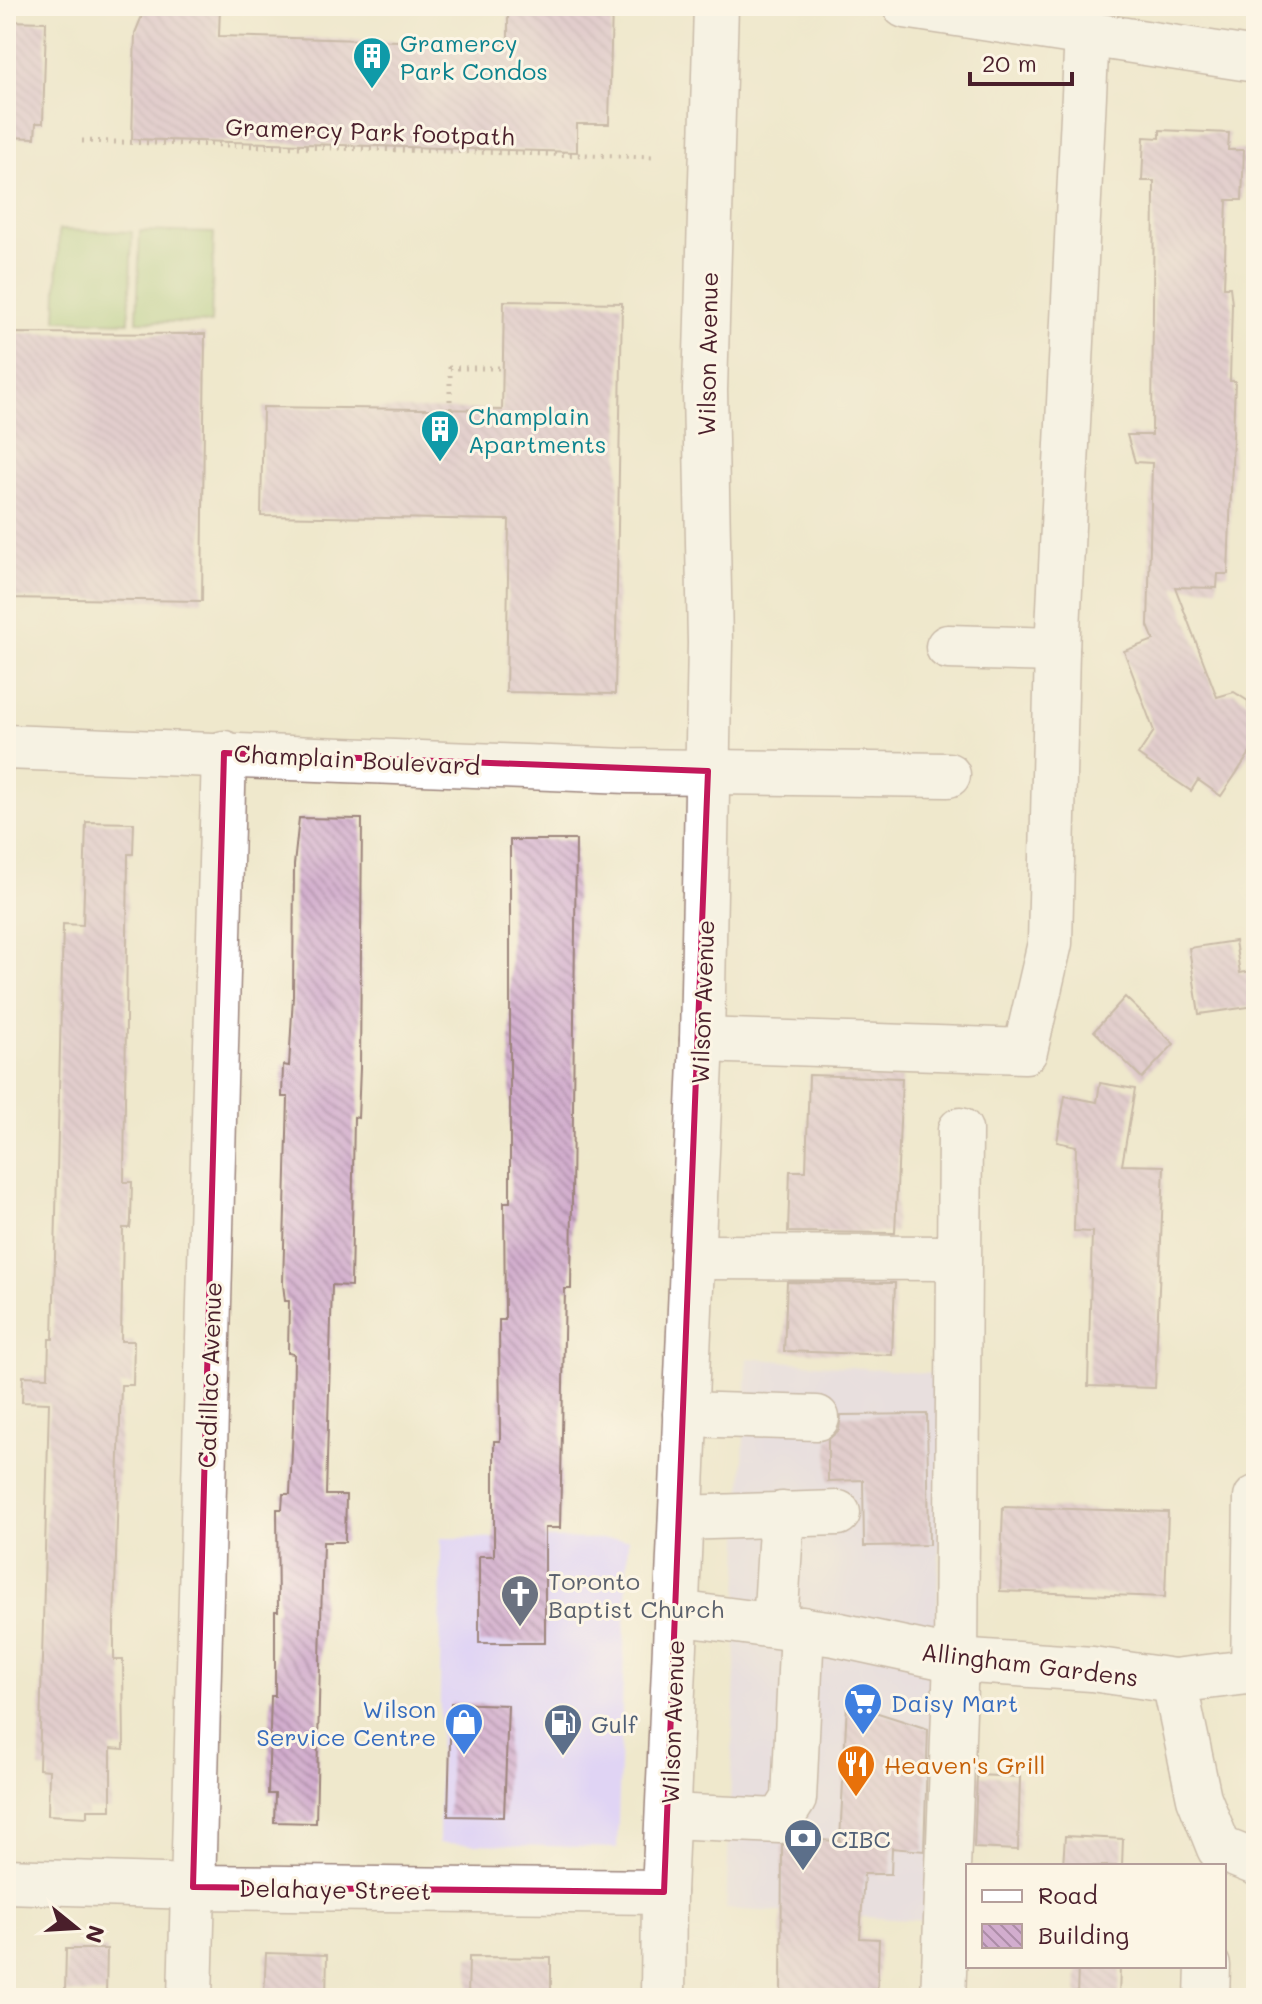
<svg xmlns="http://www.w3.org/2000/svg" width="1262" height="2004" viewBox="0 0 1262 2004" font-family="Mali,sans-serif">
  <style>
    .built { fill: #e0d4f4 }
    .pitch { fill: #a1c772; stroke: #76734e; stroke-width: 2 }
    .building { fill: url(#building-back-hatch) }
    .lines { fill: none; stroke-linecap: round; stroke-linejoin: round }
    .minor-casing { stroke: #9c847c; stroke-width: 47 }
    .major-casing { stroke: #9c847c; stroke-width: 47 }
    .path { stroke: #9c847c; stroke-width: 5; stroke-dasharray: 2 6; stroke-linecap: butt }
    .minor { stroke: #fff; stroke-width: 44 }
    .major { stroke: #fff; stroke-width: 44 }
    .marked { fill: none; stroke: #c2185b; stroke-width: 6; stroke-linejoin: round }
    .labels { text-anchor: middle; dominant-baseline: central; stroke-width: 6; stroke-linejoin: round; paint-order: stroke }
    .culture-label { font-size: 24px; fill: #0d838f; stroke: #fcf5e5; text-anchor: start }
    .street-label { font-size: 24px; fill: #4a1f2b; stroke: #fcf5e5 }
    .worship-label { font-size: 24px; fill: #5b616d; stroke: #fcf5e5; text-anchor: start }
    .shop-label { font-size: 24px; fill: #366cbe; stroke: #fcf5e5; text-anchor: start }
    .service-label { font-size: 24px; fill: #4e5e75; stroke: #fcf5e5; text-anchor: start }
    .food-label { font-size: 24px; fill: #c56008; stroke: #fcf5e5; text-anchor: start }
  </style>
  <defs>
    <pattern id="building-back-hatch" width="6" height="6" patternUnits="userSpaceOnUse" patternTransform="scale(2)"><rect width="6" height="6" fill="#d2adce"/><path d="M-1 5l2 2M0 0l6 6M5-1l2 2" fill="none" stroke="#ac8ca7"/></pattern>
  </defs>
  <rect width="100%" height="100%" fill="#fcf5e5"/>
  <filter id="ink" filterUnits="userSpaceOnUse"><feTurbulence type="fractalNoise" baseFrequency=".0125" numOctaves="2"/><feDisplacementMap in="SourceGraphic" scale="16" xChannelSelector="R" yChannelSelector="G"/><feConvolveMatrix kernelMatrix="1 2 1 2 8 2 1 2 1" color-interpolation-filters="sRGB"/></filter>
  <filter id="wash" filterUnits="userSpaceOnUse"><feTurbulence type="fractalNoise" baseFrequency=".006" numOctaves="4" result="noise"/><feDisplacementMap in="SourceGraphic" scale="32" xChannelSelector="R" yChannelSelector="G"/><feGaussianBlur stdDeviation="1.8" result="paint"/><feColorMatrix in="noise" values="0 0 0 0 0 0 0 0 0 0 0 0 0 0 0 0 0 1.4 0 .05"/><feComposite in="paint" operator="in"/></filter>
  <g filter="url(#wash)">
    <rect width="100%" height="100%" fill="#efe8cc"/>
    <!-- built -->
    <g class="built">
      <polygon points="747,1358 945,1375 927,1921 726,1909"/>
      <polygon points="441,1538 628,1539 617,1848 439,1843"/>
    </g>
    <!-- pitch -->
    <g class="pitch">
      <polygon points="59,230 132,232 129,322 56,320"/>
      <polygon points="140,231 214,233 211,323 137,321"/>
    </g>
    <g id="blocks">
      <!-- building -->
      <g class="building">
        <polygon points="146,6 220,6 219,36 508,44 508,6 612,6 609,124 577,124 577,152 132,139 135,33"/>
        <polygon points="6,21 46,22 43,123 36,123 35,138 6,137"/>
        <polygon points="1160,130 1229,133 1228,150 1244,150 1242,200 1227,200 1224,287 1230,287 1232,304 1230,381 1235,381 1228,574 1218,574 1217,588 1175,587 1217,697 1234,692 1248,701 1248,708 1256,714 1256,744 1221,796 1198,780 1191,791 1138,755 1154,731 1124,651 1154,640 1148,626 1152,463 1135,462 1127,435 1152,435 1154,181 1142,181 1144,137 1160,138"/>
        <polygon points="504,301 622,303 615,694 506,692 509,520 261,516 263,407 502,410"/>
        <polygon points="6,333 205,334 202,601 6,598"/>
        <polygon points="299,818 362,819 360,1068 358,1118 354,1117 351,1286 332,1285 326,1495 346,1495 345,1542 323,1542 316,1823 274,1822 275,1794 268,1794 271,1696 275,1696 275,1611 278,1611 277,1509 282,1509 283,1494 290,1494 293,1427 294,1354 288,1353 289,1301 285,1301 283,1284 288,1097 282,1097 283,1065 289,1066 293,996 294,865"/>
        <polygon points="86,822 134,823 133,854 128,854 124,1182 132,1182 131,1221 130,1228 123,1228 121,1341 134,1341 133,1385 121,1385 114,1625 114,1660 123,1660 124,1749 111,1748 111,1810 87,1810 87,1817 48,1815 49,1770 39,1769 49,1403 22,1402 23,1376 48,1377 49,1339 53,1339 63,924 83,925"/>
        <polygon points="510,840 576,840 571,1289 565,1289 560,1528 545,1528 545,1643 479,1643 479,1556 494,1556 494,1441 500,1441 499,1320 505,1320 504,1202 510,1202"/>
        <polygon points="1235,941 1240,973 1256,970 1256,1006 1199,1014 1189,948"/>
        <polygon points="1125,997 1174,1044 1142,1078 1094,1031"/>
        <polygon points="809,1075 902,1078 895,1233 788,1232 790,1171 806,1171"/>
        <polygon points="1100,1083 1135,1089 1122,1165 1164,1166 1155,1388 1088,1386 1092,1232 1074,1231 1076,1146 1057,1142 1065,1096 1097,1102"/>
        <polygon points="787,1282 895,1283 892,1355 784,1351"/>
        <polygon points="927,1414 929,1545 864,1546 863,1480 828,1481 828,1440 839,1430 841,1415"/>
        <polygon points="1003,1507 1168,1512 1165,1597 1000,1591"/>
        <polygon points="451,1703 508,1705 504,1817 448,1816"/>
        <polygon points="847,1703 928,1729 924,1851 892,1848 891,1874 864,1874 860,1938 879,1939 877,1998 781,1996 782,1845 796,1839 840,1841"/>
        <polygon points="977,1775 1020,1777 1018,1850 974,1848"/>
        <polygon points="1065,1836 1123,1839 1122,1866 1063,1866"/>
        <polygon points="66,1949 107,1949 106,1994 65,1993"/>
        <polygon points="266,1953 327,1955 326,1998 264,1996"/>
        <polygon points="469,1957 551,1958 551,1998 468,1998"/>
        <polygon points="1078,1966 1120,1966 1119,1998 1077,1998"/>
      </g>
    </g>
  </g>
  <g filter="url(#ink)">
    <use href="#blocks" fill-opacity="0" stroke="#9c847c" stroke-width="2"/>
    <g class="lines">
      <!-- minor casing -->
      <g class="minor-casing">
        <g id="minor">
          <polyline points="905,6 1256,60"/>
          <polyline points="948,647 1057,650"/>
          <polyline points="6,747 628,771 948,775"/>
          <polyline points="702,1040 1025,1051 1050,943 1057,650 1087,33"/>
          <polyline points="692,1257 957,1258"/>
          <polyline points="685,1414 817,1418"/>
          <polyline points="681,1518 838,1513"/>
          <polyline points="676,1613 835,1634 956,1660 1092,1669 1174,1681 1256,1671"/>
          <polyline points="775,1625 782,1514"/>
          <polyline points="1253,1671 1256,1498"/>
          <polyline points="1174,1681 1199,1798 1219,1848 1256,1863"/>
          <polyline points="668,1816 780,1821 794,1799 802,1629"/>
          <polyline points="6,1881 193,1887 664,1892"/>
          <polyline points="190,1998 224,753"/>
          <polyline points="943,1998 956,1660 960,1130"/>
          <polyline points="1207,1998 1208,1966"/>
        </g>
      </g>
      <!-- major casing -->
      <g class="major-casing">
        <polyline id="major" points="663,1998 664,1892 702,1040 710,643 705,390 716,6"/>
      </g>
      <!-- path -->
      <g class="path">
        <polyline points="82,141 656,157"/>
        <polyline points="450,409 450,368 503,368"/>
      </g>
      <!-- minor -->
      <use href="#minor" class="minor"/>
      <!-- major -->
      <use href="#major" class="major"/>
    </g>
  </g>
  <!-- marked area -->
  <path d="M0 0H1262V2004H0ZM224,753L708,771L664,1892L193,1887Z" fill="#efe8cc" fill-opacity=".55" fill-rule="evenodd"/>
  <path class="marked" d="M224,753L708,771L664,1892L193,1887Z"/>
  <!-- icons -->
  <defs>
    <g id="building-pin" transform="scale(2)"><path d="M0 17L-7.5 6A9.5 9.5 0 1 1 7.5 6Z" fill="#0f9aa8" stroke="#fcf5e5"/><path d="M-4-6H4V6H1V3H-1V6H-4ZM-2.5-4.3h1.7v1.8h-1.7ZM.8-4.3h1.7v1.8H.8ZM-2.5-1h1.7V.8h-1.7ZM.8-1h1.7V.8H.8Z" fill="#fff"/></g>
    <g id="church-pin" transform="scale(2)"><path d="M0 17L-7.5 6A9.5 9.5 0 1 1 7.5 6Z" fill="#6b7280" stroke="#fcf5e5"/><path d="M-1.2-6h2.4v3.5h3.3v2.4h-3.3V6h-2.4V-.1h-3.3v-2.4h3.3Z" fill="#fff"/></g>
    <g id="supermarket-pin" transform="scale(2)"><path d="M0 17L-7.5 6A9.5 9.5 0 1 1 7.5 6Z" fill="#3f7fe0" stroke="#fcf5e5"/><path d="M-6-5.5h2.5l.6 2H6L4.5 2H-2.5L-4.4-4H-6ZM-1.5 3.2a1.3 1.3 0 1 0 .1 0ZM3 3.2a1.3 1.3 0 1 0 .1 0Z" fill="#fff"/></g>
    <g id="shop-pin" transform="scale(2)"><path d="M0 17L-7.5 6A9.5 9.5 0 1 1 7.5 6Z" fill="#3f7fe0" stroke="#fcf5e5"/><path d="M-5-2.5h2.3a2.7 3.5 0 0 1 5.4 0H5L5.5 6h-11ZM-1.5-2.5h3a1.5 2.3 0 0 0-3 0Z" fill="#fff"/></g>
    <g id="fuel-pin" transform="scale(2)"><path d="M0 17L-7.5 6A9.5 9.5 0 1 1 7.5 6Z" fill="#5c6f8a" stroke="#fcf5e5"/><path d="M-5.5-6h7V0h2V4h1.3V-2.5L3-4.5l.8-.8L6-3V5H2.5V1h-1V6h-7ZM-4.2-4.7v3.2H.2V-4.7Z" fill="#fff"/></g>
    <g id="restaurant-pin" transform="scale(2)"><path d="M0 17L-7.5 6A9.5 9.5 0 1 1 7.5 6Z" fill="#e8710a" stroke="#fcf5e5"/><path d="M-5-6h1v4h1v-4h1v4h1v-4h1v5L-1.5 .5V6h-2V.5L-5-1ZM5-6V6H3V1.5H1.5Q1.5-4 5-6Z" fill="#fff"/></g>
    <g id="bank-pin" transform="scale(2)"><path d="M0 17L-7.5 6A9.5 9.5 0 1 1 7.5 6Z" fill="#5c6f8a" stroke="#fcf5e5"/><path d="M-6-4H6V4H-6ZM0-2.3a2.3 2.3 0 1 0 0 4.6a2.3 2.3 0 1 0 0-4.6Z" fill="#fff"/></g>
  </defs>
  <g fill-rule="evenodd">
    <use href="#building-pin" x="372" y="56"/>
    <use href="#building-pin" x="440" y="429"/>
    <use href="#church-pin" x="520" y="1594"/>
    <use href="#supermarket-pin" x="863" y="1702"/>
    <use href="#shop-pin" x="464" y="1722"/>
    <use href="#fuel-pin" x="563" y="1723"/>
    <use href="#restaurant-pin" x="856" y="1764"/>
    <use href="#bank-pin" x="803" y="1838"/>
  </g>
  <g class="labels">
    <!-- culture labels -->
    <g class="culture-label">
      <text x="400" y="42">Gramercy<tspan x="400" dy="28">Park Condos</tspan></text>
      <text x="468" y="415">Champlain<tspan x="468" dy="28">Apartments</tspan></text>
    </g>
    <!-- street labels -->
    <g class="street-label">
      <text transform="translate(370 131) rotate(2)">Gramercy Park footpath</text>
      <text transform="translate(707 354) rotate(-89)">Wilson Avenue</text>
      <text transform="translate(357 759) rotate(3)">Champlain Boulevard</text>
      <text transform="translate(702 1002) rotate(-88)">Wilson Avenue</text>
      <text transform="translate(209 1375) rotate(-88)">Cadillac Avenue</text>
      <text transform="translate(1030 1664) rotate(7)">Allingham Gardens</text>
      <text transform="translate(672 1722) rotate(-88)">Wilson Avenue</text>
      <text transform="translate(335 1889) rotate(1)">Delahaye Street</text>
    </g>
    <!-- worship labels -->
    <g class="worship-label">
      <text x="548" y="1580">Toronto<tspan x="548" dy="28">Baptist Church</tspan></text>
    </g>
    <!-- shop labels -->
    <g class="shop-label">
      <text x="891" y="1702">Daisy Mart</text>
      <text x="436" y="1708" text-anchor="end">Wilson<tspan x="436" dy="28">Service Centre</tspan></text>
    </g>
    <!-- service labels -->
    <g class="service-label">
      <text x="591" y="1723">Gulf</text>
      <text x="831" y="1838">CIBC</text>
    </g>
    <!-- food labels -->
    <g class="food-label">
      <text x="884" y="1764">Heaven's Grill</text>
    </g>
  </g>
  <!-- margin -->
  <rect width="1262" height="2004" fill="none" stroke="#fcf5e5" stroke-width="32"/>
  <!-- legend -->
  <rect x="966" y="1864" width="260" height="104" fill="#fcf5e5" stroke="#b59f9b" stroke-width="2"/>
  <rect x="982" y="1890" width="40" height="12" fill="#ffffff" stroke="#b59f9b" stroke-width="2"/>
  <text x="1038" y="1904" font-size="24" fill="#4a1f2b">Road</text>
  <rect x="982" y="1924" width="40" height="24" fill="url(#building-back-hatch)" stroke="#b59f9b" stroke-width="2"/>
  <text x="1038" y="1944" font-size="24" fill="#4a1f2b">Building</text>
  <!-- north arrow -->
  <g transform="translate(76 1928) rotate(108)" stroke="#fcf5e5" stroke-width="6" paint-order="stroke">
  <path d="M0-6L14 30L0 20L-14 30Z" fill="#4a1f2b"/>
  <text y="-12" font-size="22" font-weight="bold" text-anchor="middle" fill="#4a1f2b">N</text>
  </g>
  <!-- scale -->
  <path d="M970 72v12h102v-12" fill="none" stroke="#4a1f2b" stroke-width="4"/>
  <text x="982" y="72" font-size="24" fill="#4a1f2b" stroke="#fcf5e5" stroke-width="6" paint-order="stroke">20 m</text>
</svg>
